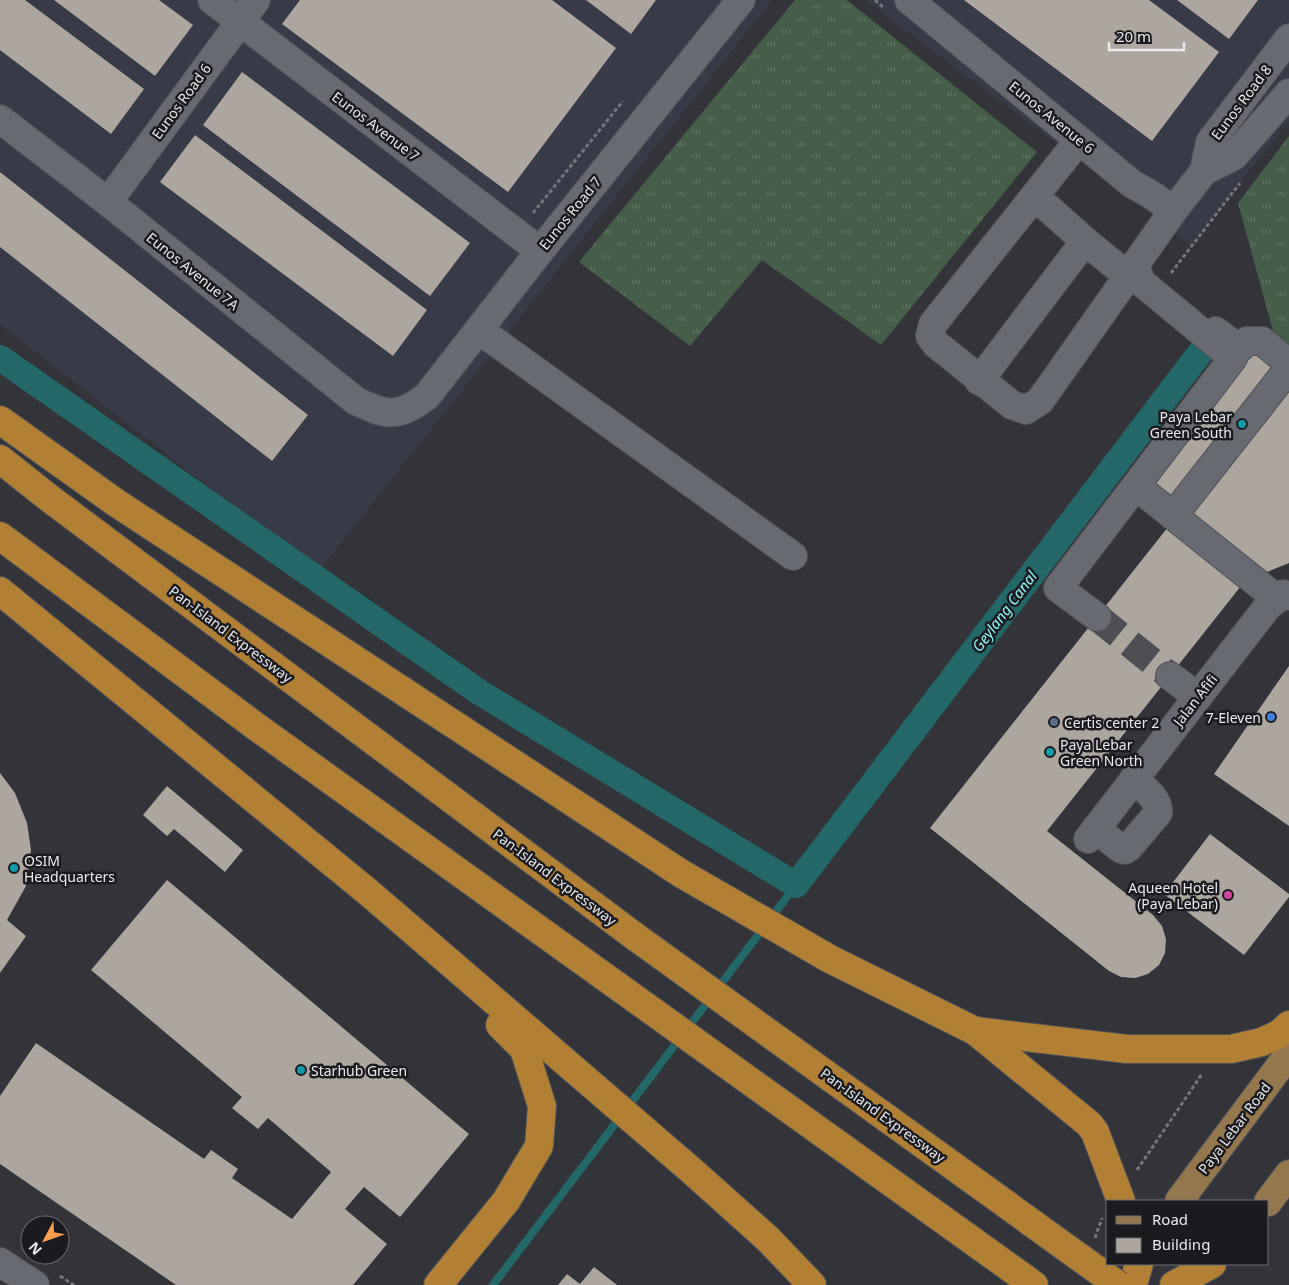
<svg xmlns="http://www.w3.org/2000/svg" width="1289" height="1285" viewBox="0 0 1289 1285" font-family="'Noto Sans',sans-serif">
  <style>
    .built { fill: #373b47 }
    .grass { fill: url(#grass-tufts) }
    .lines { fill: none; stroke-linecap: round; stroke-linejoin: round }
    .stream { stroke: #236768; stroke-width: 8 }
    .canal { stroke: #236768; stroke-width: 26 }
    .building { fill: #aca69f }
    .minor-tunnel { stroke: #4d4f55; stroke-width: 28; stroke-dasharray: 28 14; stroke-linecap: butt }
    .minor-casing { stroke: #505157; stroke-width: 30 }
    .major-casing { stroke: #505157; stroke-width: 30 }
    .highway-casing { stroke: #505157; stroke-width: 30 }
    .path { stroke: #74767b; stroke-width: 3; stroke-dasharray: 4 2.5; stroke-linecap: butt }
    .minor { stroke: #686a72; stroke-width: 28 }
    .major { stroke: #94774d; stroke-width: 28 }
    .highway { stroke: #b28034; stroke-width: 28 }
    .highway-bridge-casing { stroke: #505157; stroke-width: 30; stroke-linecap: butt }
    .highway-bridge { stroke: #b28034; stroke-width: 28 }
    .culture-dot { fill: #0f9aa8; stroke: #1b1b1f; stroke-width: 2 }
    .shop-dot { fill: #3f7fe0; stroke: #1b1b1f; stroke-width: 2 }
    .service-dot { fill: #5c6f8a; stroke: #1b1b1f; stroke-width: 2 }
    .hotel-dot { fill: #d1479c; stroke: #1b1b1f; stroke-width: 2 }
    .labels { text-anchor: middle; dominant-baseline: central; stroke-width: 5; stroke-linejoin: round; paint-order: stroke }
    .street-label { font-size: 14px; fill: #e8eaee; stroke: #1b1b1f }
    .poi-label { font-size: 14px; fill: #e8eaee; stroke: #1b1b1f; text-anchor: start }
    .water-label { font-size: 15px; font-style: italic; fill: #8cf4f4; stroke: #1b1b1f }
  </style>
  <defs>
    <pattern id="grass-tufts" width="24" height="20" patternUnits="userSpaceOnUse" patternTransform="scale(1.25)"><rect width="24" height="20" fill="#445e49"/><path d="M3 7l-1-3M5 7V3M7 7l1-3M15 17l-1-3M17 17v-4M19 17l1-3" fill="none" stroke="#5f7564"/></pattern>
  </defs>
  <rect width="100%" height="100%" fill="#32343a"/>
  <!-- built -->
  <g class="built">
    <polygon points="0,0 772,0 318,572 0,324"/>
    <polygon points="865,0 1289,0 1289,121 1191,245"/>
  </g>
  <!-- grass -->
  <g class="grass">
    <polygon points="795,0 847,0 1037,152 881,345 762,260 690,346 579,262"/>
    <polygon points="1289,136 1289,345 1273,331 1238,203"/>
  </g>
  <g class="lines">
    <!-- stream -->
    <polyline class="stream" points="493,1285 796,885"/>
    <!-- canal -->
    <polyline class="canal" points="0,358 479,692 796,885 1212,337"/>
  </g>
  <!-- building -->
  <g class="building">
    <polygon points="0,0 25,0 144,89 111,134 0,50"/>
    <polygon points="54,0 159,0 193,25 155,76"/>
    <polygon points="300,0 552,0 616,48 508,192 282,24"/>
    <polygon points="586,0 656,0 631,34"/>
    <polygon points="964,0 1149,0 1219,52 1152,141"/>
    <polygon points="1177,0 1258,0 1229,39"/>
    <polygon points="242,72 470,243 430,296 203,125"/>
    <polygon points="195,135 427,310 393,356 160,182"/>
    <polygon points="0,172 308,415 272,461 0,247"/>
    <polygon points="1262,341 1289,363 1289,563 1255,577 1144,485"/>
    <polygon points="1168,527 1241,586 1047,831 1153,915 1162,926 1166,939 1165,953 1159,965 1148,974 1135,978 1121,977 1109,971 930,828"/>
    <polygon points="1289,666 1289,826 1214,774"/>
    <polygon points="0,773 15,793 27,823 31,850 26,886 7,920 26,936 0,973"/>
    <polygon points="167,786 243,850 225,872 174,829 167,836 143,815"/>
    <polygon points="1210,834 1289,894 1289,897 1244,955 1164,894"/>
    <polygon points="167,880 469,1134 400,1217 364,1187 345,1209 387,1244 353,1285 176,1285 0,1164 0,1096 36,1043 204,1159 211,1150 238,1169 232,1178 292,1219 331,1172 268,1118 258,1129 232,1108 242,1097 91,970"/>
    <polygon points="594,1267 617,1285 558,1285 567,1274 580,1284"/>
  </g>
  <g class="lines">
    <!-- minor-tunnel -->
    <polyline class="minor-tunnel" points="1097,617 1170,676"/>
    <!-- minor casing -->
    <g class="minor-casing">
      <g id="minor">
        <polyline points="212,0 540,251"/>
        <polyline points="909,0 1131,183 1155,197 1173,211"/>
        <path d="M0,119L108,202L356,401C387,416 399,418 427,396L540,251L741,0"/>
        <polyline points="1204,171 1234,156 1289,93"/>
        <polyline points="1033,199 1048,208 1085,241 1128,276 1040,401 1026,410 1012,405 936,344 930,336 933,324 1079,140"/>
        <polyline points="108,202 256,0"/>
        <polyline points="1135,265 1173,211 1204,171 1210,142 1289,38"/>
        <polyline points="479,330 793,556"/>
        <polyline points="979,381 1085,241"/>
        <polyline points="1136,486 1276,598"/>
        <polyline points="1173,516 1286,372 1285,360 1262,341 1247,341 1239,349 1216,331"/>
        <polyline points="1097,617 1058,588 1233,358 1141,282 1135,265"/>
        <polyline points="1170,676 1198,697"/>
        <path d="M1096,829L1121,849L1125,850L1129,847L1158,813C1159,798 1144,789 1134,779"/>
        <polyline points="1088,839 1268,606 1283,594 1289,596"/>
        <polyline points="0,1262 35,1285"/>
      </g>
    </g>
    <!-- major casing -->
    <g class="major-casing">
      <g id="major">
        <polyline points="1179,1201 1289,1054"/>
        <polyline points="1268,1202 1289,1174"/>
      </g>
    </g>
    <!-- highway casing -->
    <g class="highway-casing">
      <g id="highway">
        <polyline points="0,420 115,502 682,874 830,959 975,1031 1089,1124 1095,1132 1121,1201"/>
        <polyline points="0,459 49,498 637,938"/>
        <polyline points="0,536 258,728 1034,1285"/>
        <polyline points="0,591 368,892 692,1171 768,1239 812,1285"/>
        <polyline points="975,1031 1127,1049 1231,1049 1262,1042 1279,1034 1289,1025"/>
        <polyline points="438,1285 506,1201 539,1146 542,1106 524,1049 500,1025"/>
        <polyline points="1133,1285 1139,1264"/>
        <polyline points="1174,1285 1212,1264"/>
      </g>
    </g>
    <!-- path -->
    <g class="path">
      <polyline points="875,0 883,7"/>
      <polyline points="533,213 623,101"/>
      <polyline points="1171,273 1240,183"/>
      <polyline points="1137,1170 1202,1074"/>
      <polyline points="1095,1238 1102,1218"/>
      <polyline points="60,1276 74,1285"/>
    </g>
    <!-- minor -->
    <use href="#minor" class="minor"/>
    <!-- major -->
    <use href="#major" class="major"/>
    <!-- highway -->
    <use href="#highway" class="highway"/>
    <!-- highway-bridge casing -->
    <g class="highway-bridge-casing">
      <polyline id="highway-bridge" points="637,938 1118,1285"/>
    </g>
    <!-- highway-bridge -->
    <use href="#highway-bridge" class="highway-bridge"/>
  </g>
  <!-- markers -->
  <g class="culture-dot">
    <circle cx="1242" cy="424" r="5"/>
    <circle cx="1050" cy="752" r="5"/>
    <circle cx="14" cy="868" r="5"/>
    <circle cx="301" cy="1070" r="5"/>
  </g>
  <circle class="shop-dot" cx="1271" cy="717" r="5"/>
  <circle class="service-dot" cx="1054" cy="722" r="5"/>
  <circle class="hotel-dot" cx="1228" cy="895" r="5"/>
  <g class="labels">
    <!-- street labels -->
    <g class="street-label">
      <text transform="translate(181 101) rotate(-54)">Eunos Road 6</text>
      <text transform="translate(1241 102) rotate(-53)">Eunos Road 8</text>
      <text transform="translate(1052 117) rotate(39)">Eunos Avenue 6</text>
      <text transform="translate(376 126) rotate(37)">Eunos Avenue 7</text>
      <text transform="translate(570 213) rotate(-51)">Eunos Road 7</text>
      <text transform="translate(193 271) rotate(39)">Eunos Avenue 7A</text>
      <text transform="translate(231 634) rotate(37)">Pan-Island Expressway</text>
      <text transform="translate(1195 700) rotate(-52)">Jalan Afifi</text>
      <text transform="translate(555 877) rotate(37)">Pan-Island Expressway</text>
      <text transform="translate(883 1115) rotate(36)">Pan-Island Expressway</text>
      <text transform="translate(1234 1128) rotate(-53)">Paya Lebar Road</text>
    </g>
    <!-- poi labels -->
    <g class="poi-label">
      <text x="1232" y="416" text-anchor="end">Paya Lebar<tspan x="1232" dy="16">Green South</tspan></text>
      <text x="1261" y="717" text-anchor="end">7-Eleven</text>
      <text x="1064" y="722">Certis center 2</text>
      <text x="1060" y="744">Paya Lebar<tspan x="1060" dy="16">Green North</tspan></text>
      <text x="24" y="860">OSIM<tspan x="24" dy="16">Headquarters</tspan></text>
      <text x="1218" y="887" text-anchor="end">Aqueen Hotel<tspan x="1218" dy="16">(Paya Lebar)</tspan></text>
      <text x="311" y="1070">Starhub Green</text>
    </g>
    <!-- water labels -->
    <g class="water-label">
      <text transform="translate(1004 611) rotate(-53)">Geylang Canal</text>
    </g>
  </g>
  <!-- legend -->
  <rect x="1106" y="1200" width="162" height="65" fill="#1b1b1f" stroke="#6d6e72"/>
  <rect x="1116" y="1216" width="25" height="8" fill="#94774d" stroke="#6d6e72"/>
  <text x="1152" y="1225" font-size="15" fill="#e8eaee">Road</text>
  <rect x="1116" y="1238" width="25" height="15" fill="#aca69f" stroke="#6d6e72"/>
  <text x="1152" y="1250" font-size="15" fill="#e8eaee">Building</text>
  <!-- north arrow -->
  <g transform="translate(45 1240) rotate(229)"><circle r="24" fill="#1b1b1f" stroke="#6d6e72"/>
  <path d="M0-4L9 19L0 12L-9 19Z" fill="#fc9e52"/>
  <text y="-8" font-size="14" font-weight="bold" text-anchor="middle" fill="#e8eaee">N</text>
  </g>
  <!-- scale -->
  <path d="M1109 42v8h75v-8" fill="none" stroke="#e8eaee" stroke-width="2.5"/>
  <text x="1116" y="42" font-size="15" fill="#e8eaee" stroke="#1b1b1f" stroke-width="4" paint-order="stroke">20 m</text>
</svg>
